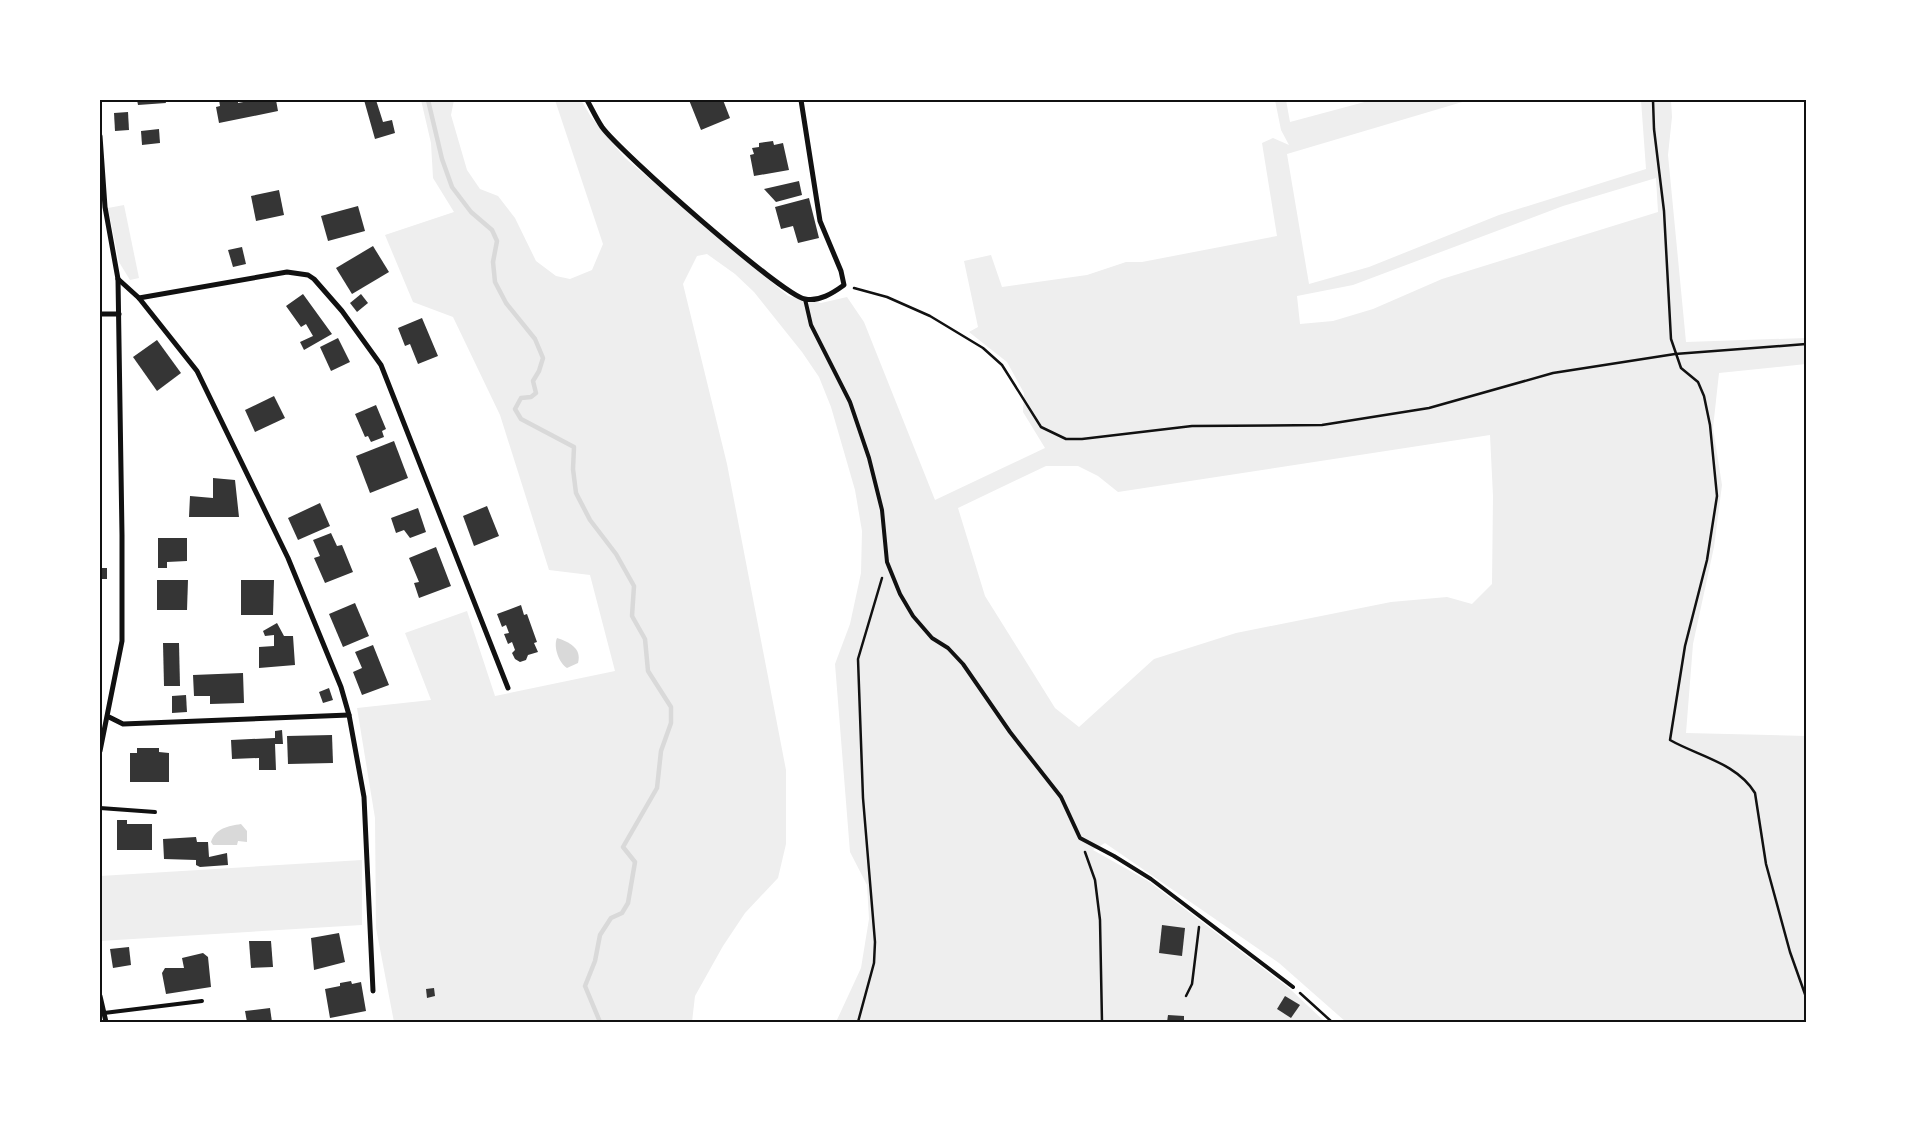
<svg xmlns="http://www.w3.org/2000/svg" width="1906" height="1122" viewBox="0 0 1906 1122" font-family="Cabin,sans-serif">
  <style>
    .green { fill: #eee; fill-rule: evenodd }
    .water { fill: #d9d9d9 }
    .lines { fill: none; stroke-linecap: round; stroke-linejoin: round }
    .stream { stroke: #d9d9d9; stroke-width: 4.5 }
    .building { fill: #353535 }
    .path { stroke: #111; stroke-width: 2.5 }
    .service { stroke: #111; stroke-width: 4 }
    .minor { stroke: #111; stroke-width: 5 }
    .neatline { fill: none; stroke: #111; stroke-width: 2 }
  </style>
  <rect width="100%" height="100%" fill="#fff"/>
  <!-- green -->
  <g class="green">
    <path d="M421,100H454L451,115L467,170L480,189L498,196L515,218L536,261L556,276L570,279L592,270L603,244L555,100H581L591,117L625,158L788,296L821,303L847,297L864,322L935,500L1045,448L1023,412L1024,393L1007,362L969,332L978,327L964,261L991,255L1002,287L1087,275L1126,262H1142L1277,236L1262,143L1273,138L1289,145L1281,130L1275,100H1286L1290,122L1372,100H1469L1287,154L1309,284L1369,267L1499,215L1646,169L1641,100H1671L1672,117L1668,155L1686,342L1806,338V364L1719,373L1713,428L1722,485L1714,547L1693,644L1686,733L1806,736V1022H1346L1279,963L1105,843L1093,850L1148,881L1290,989L1325,1022H836L861,968L869,919L867,885L850,852L835,664L850,624L861,573L862,531L855,490L831,407L819,377L802,352L754,292L735,274L707,254L697,256L683,284L727,464L786,770V844L778,878L745,913L723,946L695,996L692,1022H394L376,928L375,818L357,708L431,700L405,633L467,611L495,696L615,671L590,575L549,570L500,415L453,317L413,302L385,235L454,212L433,178L431,143ZM1656,178L1658,212L1442,279L1373,309L1333,321L1300,324L1297,296L1353,285L1563,206ZM1490,435L1493,496L1492,584L1472,604L1447,597L1391,602L1236,633L1154,659L1079,727L1055,708L985,596L958,508L1046,466H1078L1098,476L1118,492Z"/>
    <polygon points="124,205 139,278 130,280 119,262 108,208"/>
    <polygon points="362,860 362,925 100,941 100,876"/>
  </g>
  <!-- water -->
  <g class="water">
    <path d="M557,638C569,642 582,648 578,663L567,668C559,663 553,647 557,638Z"/>
    <path d="M241,824L247,831V842L238,841L237,845H213L211,842C216,828 228,826 241,824Z"/>
  </g>
  <g class="lines">
    <!-- stream -->
    <polyline class="stream" points="428,100 442,159 452,187 471,212 492,230 497,241 493,262 495,282 506,303 535,339 543,358 539,371 533,381 536,393 531,397 521,398 515,409 521,419 574,447 573,469 576,493 590,520 616,554 634,586 632,616 645,639 648,671 671,707 671,723 661,751 657,788 623,847 635,862 628,903 622,913 611,918 600,935 595,961 585,986 600,1022"/>
  </g>
  <!-- building -->
  <g class="building">
    <polygon points="137,100 165,100 166,103 138,105"/>
    <polygon points="219,100 238,100 238,103 254,100 276,100 278,111 219,123 216,107 220,106"/>
    <polygon points="364,100 376,100 383,122 392,120 395,133 375,139"/>
    <polygon points="689,100 723,100 730,118 701,130"/>
    <polygon points="128,112 129,130 115,131 114,113"/>
    <polygon points="159,129 160,143 142,145 141,131"/>
    <polygon points="773,141 774,145 783,143 789,170 754,176 750,155 754,154 752,148 759,147 759,143"/>
    <polygon points="799,181 802,195 776,202 764,189"/>
    <polygon points="279,190 284,215 256,221 251,196"/>
    <polygon points="809,198 819,238 798,243 793,226 781,229 775,207"/>
    <polygon points="358,206 365,231 328,241 321,216"/>
    <polygon points="373,246 389,272 352,294 336,268"/>
    <polygon points="242,247 246,264 233,267 228,250"/>
    <polygon points="303,294 332,334 304,350 300,342 313,336 306,324 301,327 286,306"/>
    <polygon points="361,294 368,303 357,312 350,303"/>
    <polygon points="422,318 438,356 418,364 410,344 405,346 398,328"/>
    <polygon points="338,338 350,362 331,371 320,347"/>
    <polygon points="157,340 181,373 157,391 133,357"/>
    <polygon points="274,396 285,418 255,432 245,410"/>
    <polygon points="376,405 386,429 382,431 384,437 371,442 368,436 365,437 355,414"/>
    <polygon points="394,441 408,478 370,493 356,456"/>
    <polygon points="213,478 235,480 239,517 189,517 190,496 213,498"/>
    <polygon points="320,503 330,526 298,540 288,518"/>
    <polygon points="487,506 499,536 474,546 463,516"/>
    <polygon points="418,508 426,532 410,538 404,530 396,533 391,518"/>
    <polygon points="331,533 337,546 342,545 353,572 325,583 314,558 320,556 313,540"/>
    <polygon points="158,538 187,538 187,561 167,562 167,568 158,568"/>
    <polygon points="436,547 451,586 419,598 414,583 419,582 409,558"/>
    <rect x="100" y="568" width="7" height="11"/>
    <polygon points="157,580 188,580 187,610 157,610"/>
    <polygon points="241,580 274,580 273,615 241,615"/>
    <polygon points="355,603 369,636 343,647 329,614"/>
    <polygon points="521,605 524,615 527,614 537,642 534,643 538,652 528,655 526,660 520,662 515,659 512,653 515,650 512,642 508,644 504,634 509,633 506,625 502,627 497,614"/>
    <polygon points="277,623 284,636 293,636 295,665 259,668 259,647 274,646 274,635 265,636 263,631"/>
    <polygon points="163,643 179,643 180,686 164,686"/>
    <polygon points="373,645 389,685 362,695 353,672 362,668 355,652"/>
    <polygon points="243,673 244,703 210,704 210,696 194,696 193,675"/>
    <polygon points="329,688 333,700 323,703 319,692"/>
    <polygon points="186,695 187,712 172,713 172,696"/>
    <polygon points="282,730 283,744 275,744 276,770 259,770 259,758 232,759 231,740 275,738 275,731"/>
    <polygon points="332,735 333,763 288,764 287,736"/>
    <polygon points="137,748 159,748 159,752 169,753 169,782 130,782 130,753 137,753"/>
    <polygon points="117,820 127,820 127,824 152,824 152,850 117,850"/>
    <polygon points="196,837 197,842 208,842 209,857 227,853 228,865 200,867 196,865 196,860 164,859 163,839"/>
    <polygon points="1162,925 1185,928 1182,956 1159,953"/>
    <polygon points="339,933 345,962 314,970 311,938"/>
    <polygon points="249,941 271,941 273,967 251,968"/>
    <polygon points="129,947 131,965 113,968 110,949"/>
    <polygon points="203,953 208,957 211,987 166,994 162,973 165,968 184,968 182,958"/>
    <polygon points="351,981 352,984 361,982 366,1011 330,1018 325,989 340,986 340,983"/>
    <polygon points="434,988 435,996 427,998 426,989"/>
    <polygon points="1285,996 1300,1005 1291,1018 1277,1009"/>
    <polygon points="270,1008 272,1022 247,1022 245,1011"/>
    <polygon points="1168,1015 1184,1016 1184,1022 1167,1022"/>
  </g>
  <g class="lines">
    <!-- path -->
    <g class="path">
      <path d="M1653,100L1654,129L1664,211L1671,339L1681,368L1698,382L1704,396L1710,425L1717,496L1707,560L1685,646L1670,740C1698,756 1737,763 1755,793L1766,864L1790,952L1806,997"/>
      <polyline points="854,288 887,297 930,316 983,348 1002,365 1041,427 1066,439 1082,439 1192,426 1322,425 1429,408 1553,373 1675,354 1806,344"/>
      <polyline points="1085,852 1095,880 1100,920 1102,1022"/>
      <polyline points="1300,993 1332,1022"/>
      <polyline points="1186,996 1192,984 1199,927"/>
      <polyline points="858,1022 874,963 875,942 863,798 858,659 882,578"/>
    </g>
    <!-- service -->
    <g class="service">
      <polyline points="805,299 811,325 850,402 869,458 882,510 887,562 900,594 913,616 932,638 948,648 963,664 1010,732 1061,797 1080,838 1114,856 1151,879 1293,987"/>
      <polyline points="100,808 155,812"/>
      <polyline points="104,1013 202,1001"/>
    </g>
    <!-- minor -->
    <g class="minor">
      <path d="M587,100C592,109 596,118 602,127C620,152 782,295 805,299C819,302 833,293 844,285L841,271L820,221L801,100"/>
      <polyline points="100,136 105,207 118,279 122,535 122,641 100,751"/>
      <polyline points="118,279 139,298 197,371 288,558 341,687 349,715 364,797 373,991"/>
      <polyline points="139,298 287,272 308,275 314,279 342,311 381,365 508,688"/>
      <polyline points="100,314 119,314"/>
      <polyline points="109,717 123,724 349,715"/>
      <polyline points="100,996 106,1022"/>
    </g>
  </g>
  <!-- border -->
  <rect width="1906" height="1122" fill="none" stroke="#ffffff" stroke-width="202"/>
  <rect x="101" y="101" width="1704" height="920" class="neatline"/>
</svg>
